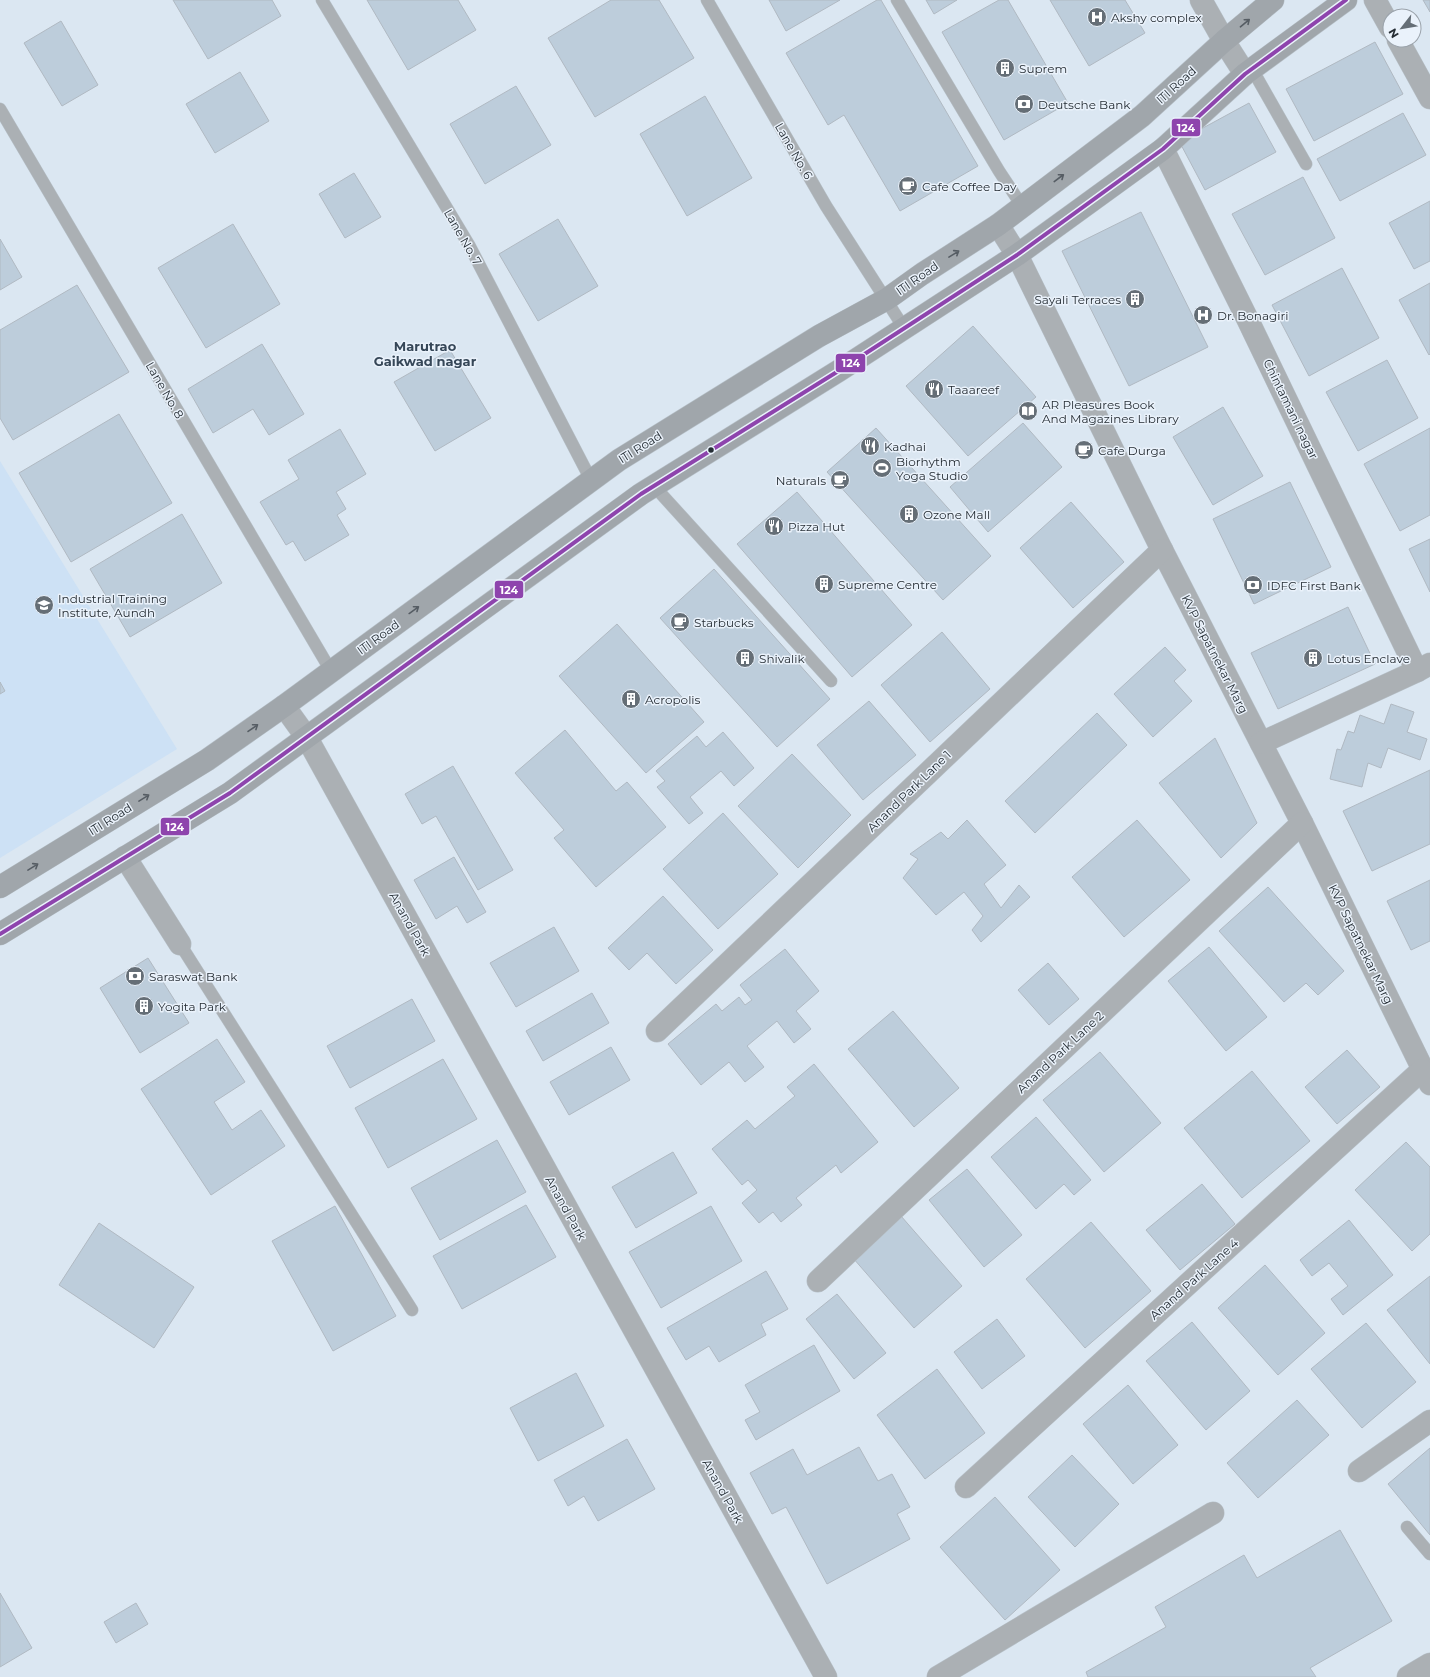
<svg xmlns="http://www.w3.org/2000/svg" width="1430" height="1677" viewBox="0 0 1430 1677" font-family="Montserrat,sans-serif">
  <style>
    .built { fill: #cde1f5 }
    .building { fill: #bdcddb; stroke: #b0b9c2 }
    .lines { fill: none; stroke-linecap: round; stroke-linejoin: round }
    .service-casing { stroke: #b8c2ca; stroke-width: 13 }
    .minor-casing { stroke: #b8c2ca; stroke-width: 23 }
    .secondary-casing { stroke: #b8c2ca; stroke-width: 23 }
    .service { stroke: #abb0b4; stroke-width: 12 }
    .minor { stroke: #abb0b4; stroke-width: 22 }
    .secondary { stroke: #a0a6ab; stroke-width: 22 }
    .bus-1-casing { stroke: #eaf2fb; stroke-width: 7 }
    .bus-1 { stroke: #8e44ad; stroke-width: 4 }
    .oneway { stroke: #565d64 }
    .bus-dot { fill: #252d34; stroke: #eaf2fb; stroke-width: 1.5 }
    .labels { text-anchor: middle; dominant-baseline: central; stroke-width: 3; stroke-linejoin: round; paint-order: stroke }
    .poi-label { font-size: 12px; fill: #252d34; stroke: #eaf2fb; text-anchor: start }
    .street-label { font-size: 12px; fill: #252d34; stroke: #eaf2fb }
    .neighbourhood-label { font-size: 13px; font-weight: bold; fill: #364758; stroke: #eaf2fb }
    .line-badge { stroke: #eaf2fb; stroke-width: 1.5 }
    .badge-label { font-size: 11px; text-anchor: middle; font-weight: bold; fill: #fff }
  </style>
  <rect width="100%" height="100%" fill="#dbe7f2"/>
  <!-- built -->
  <polygon class="built" points="0,461 177,749 0,858"/>
  <!-- building -->
  <g class="building">
    <polygon points="173,0 272,0 281,16 208,59"/>
    <polygon points="367,0 458,0 476,30 408,70"/>
    <polygon points="611,0 659,0 694,58 595,117 548,38"/>
    <polygon points="769,0 840,0 786,31"/>
    <polygon points="877,0 881,0 978,166 900,211 844,115 828,125 786,53"/>
    <polygon points="926,0 957,0 934,14"/>
    <polygon points="999,0 1008,0 1068,103 1004,140 942,32"/>
    <polygon points="1050,0 1125,0 1145,33 1089,66"/>
    <polygon points="1423,0 1430,0 1430,12"/>
    <polygon points="61,21 98,85 62,106 24,43"/>
    <polygon points="1375,42 1403,94 1314,141 1286,89"/>
    <polygon points="240,72 269,121 215,153 186,104"/>
    <polygon points="516,86 551,145 485,184 450,124"/>
    <polygon points="705,96 752,178 687,216 640,134"/>
    <polygon points="1249,103 1276,152 1205,190 1179,141"/>
    <polygon points="1403,113 1426,155 1340,201 1317,159"/>
    <polygon points="354,173 381,217 345,238 319,194"/>
    <polygon points="1303,177 1335,238 1265,275 1232,214"/>
    <polygon points="1430,201 1430,261 1414,269 1389,223"/>
    <polygon points="1141,212 1208,347 1129,386 1062,251"/>
    <polygon points="558,219 598,286 538,321 499,254"/>
    <polygon points="233,224 280,304 206,348 158,268"/>
    <polygon points="0,239 22,277 0,290"/>
    <polygon points="1342,268 1379,338 1309,376 1272,305"/>
    <polygon points="1430,283 1430,354 1429,355 1399,300"/>
    <polygon points="77,285 129,372 13,440 0,418 0,330"/>
    <polygon points="973,326 1036,397 968,456 906,386"/>
    <polygon points="262,344 304,414 269,435 253,409 213,433 188,389"/>
    <polygon points="450,350 491,418 435,451 394,382"/>
    <polygon points="1387,360 1418,418 1358,451 1326,392"/>
    <polygon points="1223,407 1263,476 1213,505 1173,437"/>
    <polygon points="119,414 172,503 71,562 19,473"/>
    <polygon points="1023,423 1062,467 988,532 950,487"/>
    <polygon points="876,428 991,556 943,600 827,472"/>
    <polygon points="1430,428 1430,515 1400,531 1364,464"/>
    <polygon points="340,429 366,474 336,492 346,509 337,515 349,535 305,561 293,541 286,545 260,502 299,479 288,460"/>
    <polygon points="1290,482 1331,567 1254,604 1213,519"/>
    <polygon points="797,492 912,625 852,677 737,544"/>
    <polygon points="1071,502 1124,562 1073,608 1020,548"/>
    <polygon points="182,514 222,583 130,637 90,569"/>
    <polygon points="1430,539 1430,592 1409,549"/>
    <polygon points="714,569 830,699 777,747 660,618"/>
    <polygon points="1348,607 1375,664 1278,709 1251,653"/>
    <polygon points="617,624 704,722 646,773 559,676"/>
    <polygon points="942,632 990,689 930,742 881,685"/>
    <polygon points="1165,647 1186,670 1174,681 1192,701 1153,737 1114,694"/>
    <polygon points="0,682 5,691 0,694"/>
    <polygon points="869,701 916,755 863,800 817,745"/>
    <polygon points="1391,704 1414,712 1407,732 1427,739 1420,760 1388,748 1381,768 1368,763 1362,787 1330,779 1337,749 1341,750 1348,731 1354,733 1360,715 1384,724"/>
    <polygon points="1097,713 1127,745 1035,833 1005,801"/>
    <polygon points="565,730 616,791 627,782 666,827 596,887 554,838 564,830 515,773"/>
    <polygon points="723,732 754,768 734,786 721,771 690,797 703,813 689,824 657,787 665,781 656,771 697,736 706,747"/>
    <polygon points="1215,738 1257,823 1221,858 1159,783"/>
    <polygon points="792,754 851,815 798,868 738,806"/>
    <polygon points="453,766 513,870 478,890 436,816 422,824 405,794"/>
    <polygon points="1430,770 1430,844 1372,871 1343,811"/>
    <polygon points="723,813 778,874 718,929 663,869"/>
    <polygon points="967,820 1006,865 984,884 1001,908 1019,885 1030,897 981,942 972,930 983,916 964,892 936,915 903,878 918,859 910,854 941,832 948,839"/>
    <polygon points="1137,820 1190,880 1124,937 1072,877"/>
    <polygon points="454,857 486,912 467,923 457,906 436,919 414,880"/>
    <polygon points="1430,880 1430,941 1411,950 1387,901"/>
    <polygon points="1268,887 1344,971 1318,995 1306,983 1284,1002 1219,931"/>
    <polygon points="663,896 713,950 676,984 647,953 629,970 608,948"/>
    <polygon points="554,927 579,971 516,1007 490,963"/>
    <polygon points="1209,947 1267,1017 1226,1051 1168,981"/>
    <polygon points="785,949 819,991 796,1011 811,1029 794,1043 777,1021 747,1046 764,1067 745,1082 729,1062 701,1085 668,1044 716,1004 722,1011 739,997 745,1005 752,1000 740,985"/>
    <polygon points="148,958 189,1023 140,1053 100,988"/>
    <polygon points="1048,963 1079,999 1049,1025 1018,990"/>
    <polygon points="592,993 609,1023 543,1061 526,1031"/>
    <polygon points="412,999 435,1041 350,1088 327,1046"/>
    <polygon points="893,1011 959,1088 914,1127 848,1049"/>
    <polygon points="217,1039 245,1082 214,1102 232,1130 261,1110 285,1146 211,1195 141,1089"/>
    <polygon points="611,1047 630,1080 569,1115 550,1082"/>
    <polygon points="1347,1050 1380,1087 1337,1124 1305,1087"/>
    <polygon points="1100,1052 1161,1123 1104,1172 1043,1100"/>
    <polygon points="443,1059 477,1119 388,1168 355,1108"/>
    <polygon points="814,1064 878,1142 841,1173 836,1165 796,1198 802,1205 781,1222 773,1212 759,1223 742,1203 757,1190 748,1180 742,1185 712,1149 747,1120 755,1129 795,1096 787,1087"/>
    <polygon points="1252,1071 1310,1141 1242,1198 1184,1128"/>
    <polygon points="1036,1117 1091,1180 1074,1195 1064,1184 1036,1209 991,1157"/>
    <polygon points="497,1140 526,1192 440,1240 411,1188"/>
    <polygon points="1406,1142 1430,1167 1430,1234 1412,1251 1355,1190"/>
    <polygon points="673,1152 697,1193 636,1228 612,1187"/>
    <polygon points="967,1169 1022,1235 984,1267 929,1200"/>
    <polygon points="1202,1184 1235,1224 1180,1270 1146,1230"/>
    <polygon points="526,1205 556,1257 462,1309 433,1256"/>
    <polygon points="335,1206 396,1316 333,1351 272,1241"/>
    <polygon points="711,1206 742,1261 661,1308 629,1252"/>
    <polygon points="901,1216 962,1286 914,1328 853,1258"/>
    <polygon points="1349,1220 1393,1275 1343,1315 1331,1299 1348,1286 1329,1263 1312,1276 1300,1260"/>
    <polygon points="1091,1222 1151,1291 1085,1348 1026,1279"/>
    <polygon points="99,1223 194,1287 154,1348 59,1285"/>
    <polygon points="1265,1265 1325,1333 1278,1375 1218,1308"/>
    <polygon points="766,1271 788,1309 761,1324 766,1335 719,1362 709,1346 686,1360 667,1328"/>
    <polygon points="1430,1276 1430,1364 1387,1310"/>
    <polygon points="837,1294 886,1353 854,1379 806,1319"/>
    <polygon points="997,1319 1025,1356 982,1389 954,1352"/>
    <polygon points="1192,1322 1250,1391 1206,1430 1146,1361"/>
    <polygon points="1366,1323 1416,1382 1362,1428 1311,1369"/>
    <polygon points="814,1345 840,1391 756,1440 745,1420 760,1412 745,1385"/>
    <polygon points="937,1369 985,1433 925,1479 877,1415"/>
    <polygon points="576,1373 604,1426 538,1461 510,1408"/>
    <polygon points="1128,1385 1178,1445 1133,1484 1083,1424"/>
    <polygon points="1297,1400 1329,1435 1258,1498 1227,1463"/>
    <polygon points="627,1439 655,1489 598,1521 584,1496 568,1506 554,1480"/>
    <polygon points="859,1447 878,1481 892,1474 910,1507 897,1514 910,1539 827,1584 786,1507 772,1514 750,1473 793,1449 807,1475"/>
    <polygon points="1430,1448 1430,1535 1388,1484"/>
    <polygon points="1072,1455 1119,1504 1075,1547 1028,1497"/>
    <polygon points="995,1497 1060,1570 1005,1620 940,1547"/>
    <polygon points="1340,1530 1392,1621 1310,1668 1316,1677 1088,1677 1086,1672 1166,1627 1155,1607 1244,1555 1257,1578"/>
    <polygon points="0,1593 32,1648 0,1667"/>
    <polygon points="136,1603 148,1624 116,1643 104,1622"/>
  </g>
  <g class="lines">
    <!-- service casing -->
    <g class="service-casing">
      <g id="service">
        <polyline points="322,0 469,245 591,480"/>
        <polyline points="707,0 826,206 904,328"/>
        <polyline points="897,0 999,171 1022,206"/>
        <polyline points="1252,69 1306,164"/>
        <polyline points="0,109 331,671"/>
        <polyline points="654,486 831,681"/>
        <polyline points="180,944 412,1310"/>
        <polyline points="1407,1527 1430,1554"/>
      </g>
    </g>
    <!-- minor casing -->
    <g class="minor-casing">
      <g id="minor">
        <polyline points="1201,0 1224,41 1245,74"/>
        <polyline points="1375,0 1390,27"/>
        <polyline points="1398,40 1430,98"/>
        <polyline points="1163,149 1245,314 1417,671"/>
        <polyline points="998,225 1017,255 1162,550 1302,823 1430,1084"/>
        <polyline points="284,706 307,738 826,1677"/>
        <polyline points="1261,743 1417,671 1430,664"/>
        <polyline points="125,857 180,944"/>
        <polyline points="657,1031 1162,550"/>
        <polyline points="818,1281 1302,823"/>
        <polyline points="1359,1471 1430,1421"/>
        <polyline points="966,1487 1422,1070"/>
        <polyline points="938,1677 1213,1513"/>
        <polyline points="1408,1677 1430,1664"/>
      </g>
    </g>
    <!-- secondary casing -->
    <g class="secondary-casing">
      <g id="secondary">
        <polyline points="0,887 207,760 284,706 619,460 819,336 887,299 922,274 998,225 1142,116 1224,41 1273,0"/>
        <polyline points="0,934 230,793 641,494 840,370 1017,255 1163,149 1245,74 1346,0"/>
      </g>
    </g>
    <!-- service -->
    <use href="#service" class="service"/>
    <!-- minor -->
    <use href="#minor" class="minor"/>
    <!-- secondary -->
    <use href="#secondary" class="secondary"/>
    <!-- bus-1 casing -->
    <g class="bus-1-casing">
      <polyline id="bus-1" points="0,934 230,793 641,494 840,370 1017,255 1163,149 1245,74 1346,0"/>
    </g>
    <!-- bus-1 -->
    <use href="#bus-1" class="bus-1"/>
  </g>
  <!-- one-way arrows -->
  <defs><path id="oneway-shaft" d="M-6 0H5M1.5-3L5.5 0L1.5 3" fill="none" stroke-width="1.6" stroke-linecap="round" stroke-linejoin="round"/></defs>
  <g class="oneway">
    <use href="#oneway-shaft" transform="translate(1245 23) rotate(-40)"/>
    <use href="#oneway-shaft" transform="translate(1059 178) rotate(-37)"/>
    <use href="#oneway-shaft" transform="translate(954 254) rotate(-32)"/>
    <use href="#oneway-shaft" transform="translate(414 610) rotate(-36)"/>
    <use href="#oneway-shaft" transform="translate(253 728) rotate(-35)"/>
    <use href="#oneway-shaft" transform="translate(144 798) rotate(-32)"/>
    <use href="#oneway-shaft" transform="translate(33 867) rotate(-32)"/>
  </g>
  <!-- icons -->
  <defs>
    <g id="hospital-disc" transform="scale(1)"><circle r="9.5" fill="#656e76" stroke="#eaf2fb"/><path d="M-5-5h3v3.5h4V-5h3V5h-3V1.5h-4V5h-3Z" fill="#fff"/></g>
    <g id="building-disc" transform="scale(1)"><circle r="9.5" fill="#656e76" stroke="#eaf2fb"/><path d="M-4-6H4V6H1V3H-1V6H-4ZM-2.5-4.3h1.7v1.8h-1.7ZM.8-4.3h1.7v1.8H.8ZM-2.5-1h1.7V.8h-1.7ZM.8-1h1.7V.8H.8Z" fill="#fff"/></g>
    <g id="bank-disc" transform="scale(1)"><circle r="9.5" fill="#656e76" stroke="#eaf2fb"/><path d="M-6-4H6V4H-6ZM0-2.3a2.3 2.3 0 1 0 0 4.6a2.3 2.3 0 1 0 0-4.6Z" fill="#fff"/></g>
    <g id="cafe-disc" transform="scale(1)"><circle r="9.5" fill="#656e76" stroke="#eaf2fb"/><path d="M-5.5-4.5H6V0H3Q3 3.5 0 3.5H-2.5Q-5.5 3.5-5.5 0ZM3-3.2v2h1.7v-2ZM-6 4.5H4V6H-6Z" fill="#fff"/></g>
    <g id="restaurant-disc" transform="scale(1)"><circle r="9.5" fill="#656e76" stroke="#eaf2fb"/><path d="M-5-6h1v4h1v-4h1v4h1v-4h1v5L-1.5 .5V6h-2V.5L-5-1ZM5-6V6H3V1.5H1.5Q1.5-4 5-6Z" fill="#fff"/></g>
    <g id="library-disc" transform="scale(1)"><circle r="9.5" fill="#656e76" stroke="#eaf2fb"/><path d="M-6-4Q-3-5.5-.7-3.5V5Q-3 3-6 4ZM6-4Q3-5.5 .7-3.5V5Q3 3 6 4Z" fill="#fff"/></g>
    <g id="stadium-disc" transform="scale(1)"><circle r="9.5" fill="#656e76" stroke="#eaf2fb"/><path d="M0-5a6.5 5 0 1 0 0 10a6.5 5 0 1 0 0-10ZM-3.5-1.8h7v3.6h-7Z" fill="#fff"/></g>
    <g id="university-disc" transform="scale(1)"><circle r="9.5" fill="#656e76" stroke="#eaf2fb"/><path d="M0-5L7-2L0 1L-7-2ZM-4 1L0 2.5L4 1V4Q0 6-4 4Z" fill="#fff"/></g>
  </defs>
  <g fill-rule="evenodd">
    <use href="#hospital-disc" x="1097" y="17"/>
    <use href="#building-disc" x="1005" y="68"/>
    <use href="#bank-disc" x="1024" y="104"/>
    <use href="#cafe-disc" x="908" y="186"/>
    <use href="#building-disc" x="1135" y="299"/>
    <use href="#hospital-disc" x="1203" y="315"/>
    <use href="#restaurant-disc" x="934" y="389"/>
    <use href="#library-disc" x="1028" y="411"/>
    <use href="#restaurant-disc" x="870" y="446"/>
    <use href="#cafe-disc" x="1084" y="450"/>
    <use href="#stadium-disc" x="882" y="468"/>
    <use href="#cafe-disc" x="840" y="480"/>
    <use href="#building-disc" x="909" y="514"/>
    <use href="#restaurant-disc" x="774" y="526"/>
    <use href="#building-disc" x="824" y="584"/>
    <use href="#bank-disc" x="1253" y="585"/>
    <use href="#university-disc" x="44" y="605"/>
    <use href="#cafe-disc" x="680" y="622"/>
    <use href="#building-disc" x="745" y="658"/>
    <use href="#building-disc" x="1313" y="658"/>
    <use href="#building-disc" x="631" y="699"/>
    <use href="#bank-disc" x="135" y="976"/>
    <use href="#building-disc" x="144" y="1006"/>
  </g>
  <!-- markers -->
  <circle class="bus-dot" cx="711" cy="450" r="3.5"/>
  <g class="labels">
    <!-- poi labels -->
    <g class="poi-label">
      <text x="1111" y="17">Akshy complex</text>
      <text x="1019" y="68">Suprem</text>
      <text x="1038" y="104">Deutsche Bank</text>
      <text x="922" y="186">Cafe Coffee Day</text>
      <text x="1121" y="299" text-anchor="end">Sayali Terraces</text>
      <text x="1217" y="315">Dr. Bonagiri</text>
      <text x="948" y="389">Taaareef</text>
      <text x="1042" y="404">AR Pleasures Book<tspan x="1042" dy="14">And Magazines Library</tspan></text>
      <text x="884" y="446">Kadhai</text>
      <text x="1098" y="450">Cafe Durga</text>
      <text x="896" y="461">Biorhythm<tspan x="896" dy="14">Yoga Studio</tspan></text>
      <text x="826" y="480" text-anchor="end">Naturals</text>
      <text x="923" y="514">Ozone Mall</text>
      <text x="788" y="526">Pizza Hut</text>
      <text x="838" y="584">Supreme Centre</text>
      <text x="1267" y="585">IDFC First Bank</text>
      <text x="58" y="598">Industrial Training<tspan x="58" dy="14">Institute, Aundh</tspan></text>
      <text x="694" y="622">Starbucks</text>
      <text x="759" y="658">Shivalik</text>
      <text x="1327" y="658">Lotus Enclave</text>
      <text x="645" y="699">Acropolis</text>
      <text x="149" y="976">Saraswat Bank</text>
      <text x="158" y="1006">Yogita Park</text>
    </g>
    <!-- street labels -->
    <g class="street-label">
      <text transform="translate(1176 85) rotate(-42)">ITI Road</text>
      <text transform="translate(794 151) rotate(60)">Lane No. 6</text>
      <text transform="translate(463 237) rotate(60)">Lane No. 7</text>
      <text transform="translate(917 278) rotate(-35)">ITI Road</text>
      <text transform="translate(165 390) rotate(60)">Lane No. 8</text>
      <text transform="translate(1291 409) rotate(64)">Chintamani nagar</text>
      <text transform="translate(640 447) rotate(-32)">ITI Road</text>
      <text transform="translate(378 637) rotate(-36)">ITI Road</text>
      <text transform="translate(1215 654) rotate(63)">KVP Sapatnekar Marg</text>
      <text transform="translate(909 791) rotate(-44)">Anand Park Lane 1</text>
      <text transform="translate(110 819) rotate(-32)">ITI Road</text>
      <text transform="translate(410 924) rotate(61)">Anand Park</text>
      <text transform="translate(1361 944) rotate(64)">KVP Sapatnekar Marg</text>
      <text transform="translate(1060 1052) rotate(-43)">Anand Park Lane 2</text>
      <text transform="translate(566 1208) rotate(61)">Anand Park</text>
      <text transform="translate(1194 1279) rotate(-42)">Anand Park Lane 4</text>
      <text transform="translate(723 1491) rotate(61)">Anand Park</text>
    </g>
    <!-- neighbourhood labels -->
    <g class="neighbourhood-label">
      <text x="425" y="346">Marutrao<tspan x="425" dy="15">Gaikwad nagar</tspan></text>
    </g>
  </g>
  <g class="line-badge">
    <rect x="1171" y="118" width="30" height="19" rx="4" fill="#8e44ad"/>
    <rect x="835" y="353" width="31" height="20" rx="4" fill="#8e44ad"/>
    <rect x="494" y="580" width="30" height="19" rx="4" fill="#8e44ad"/>
    <rect x="160" y="817" width="30" height="19" rx="4" fill="#8e44ad"/>
  </g>
  <g class="badge-label">
    <text x="1186" y="132">124</text>
    <text x="851" y="367">124</text>
    <text x="509" y="594">124</text>
    <text x="175" y="831">124</text>
  </g>
  <!-- north arrow -->
  <g transform="translate(1402 28) rotate(239)"><circle r="19" fill="#eaf2fb" stroke="#9ba3ab"/>
  <path d="M0-3L7 15L0 10L-7 15Z" fill="#656e76"/>
  <text y="-6" font-size="11" font-weight="bold" text-anchor="middle" fill="#252d34">N</text>
  </g>
</svg>
